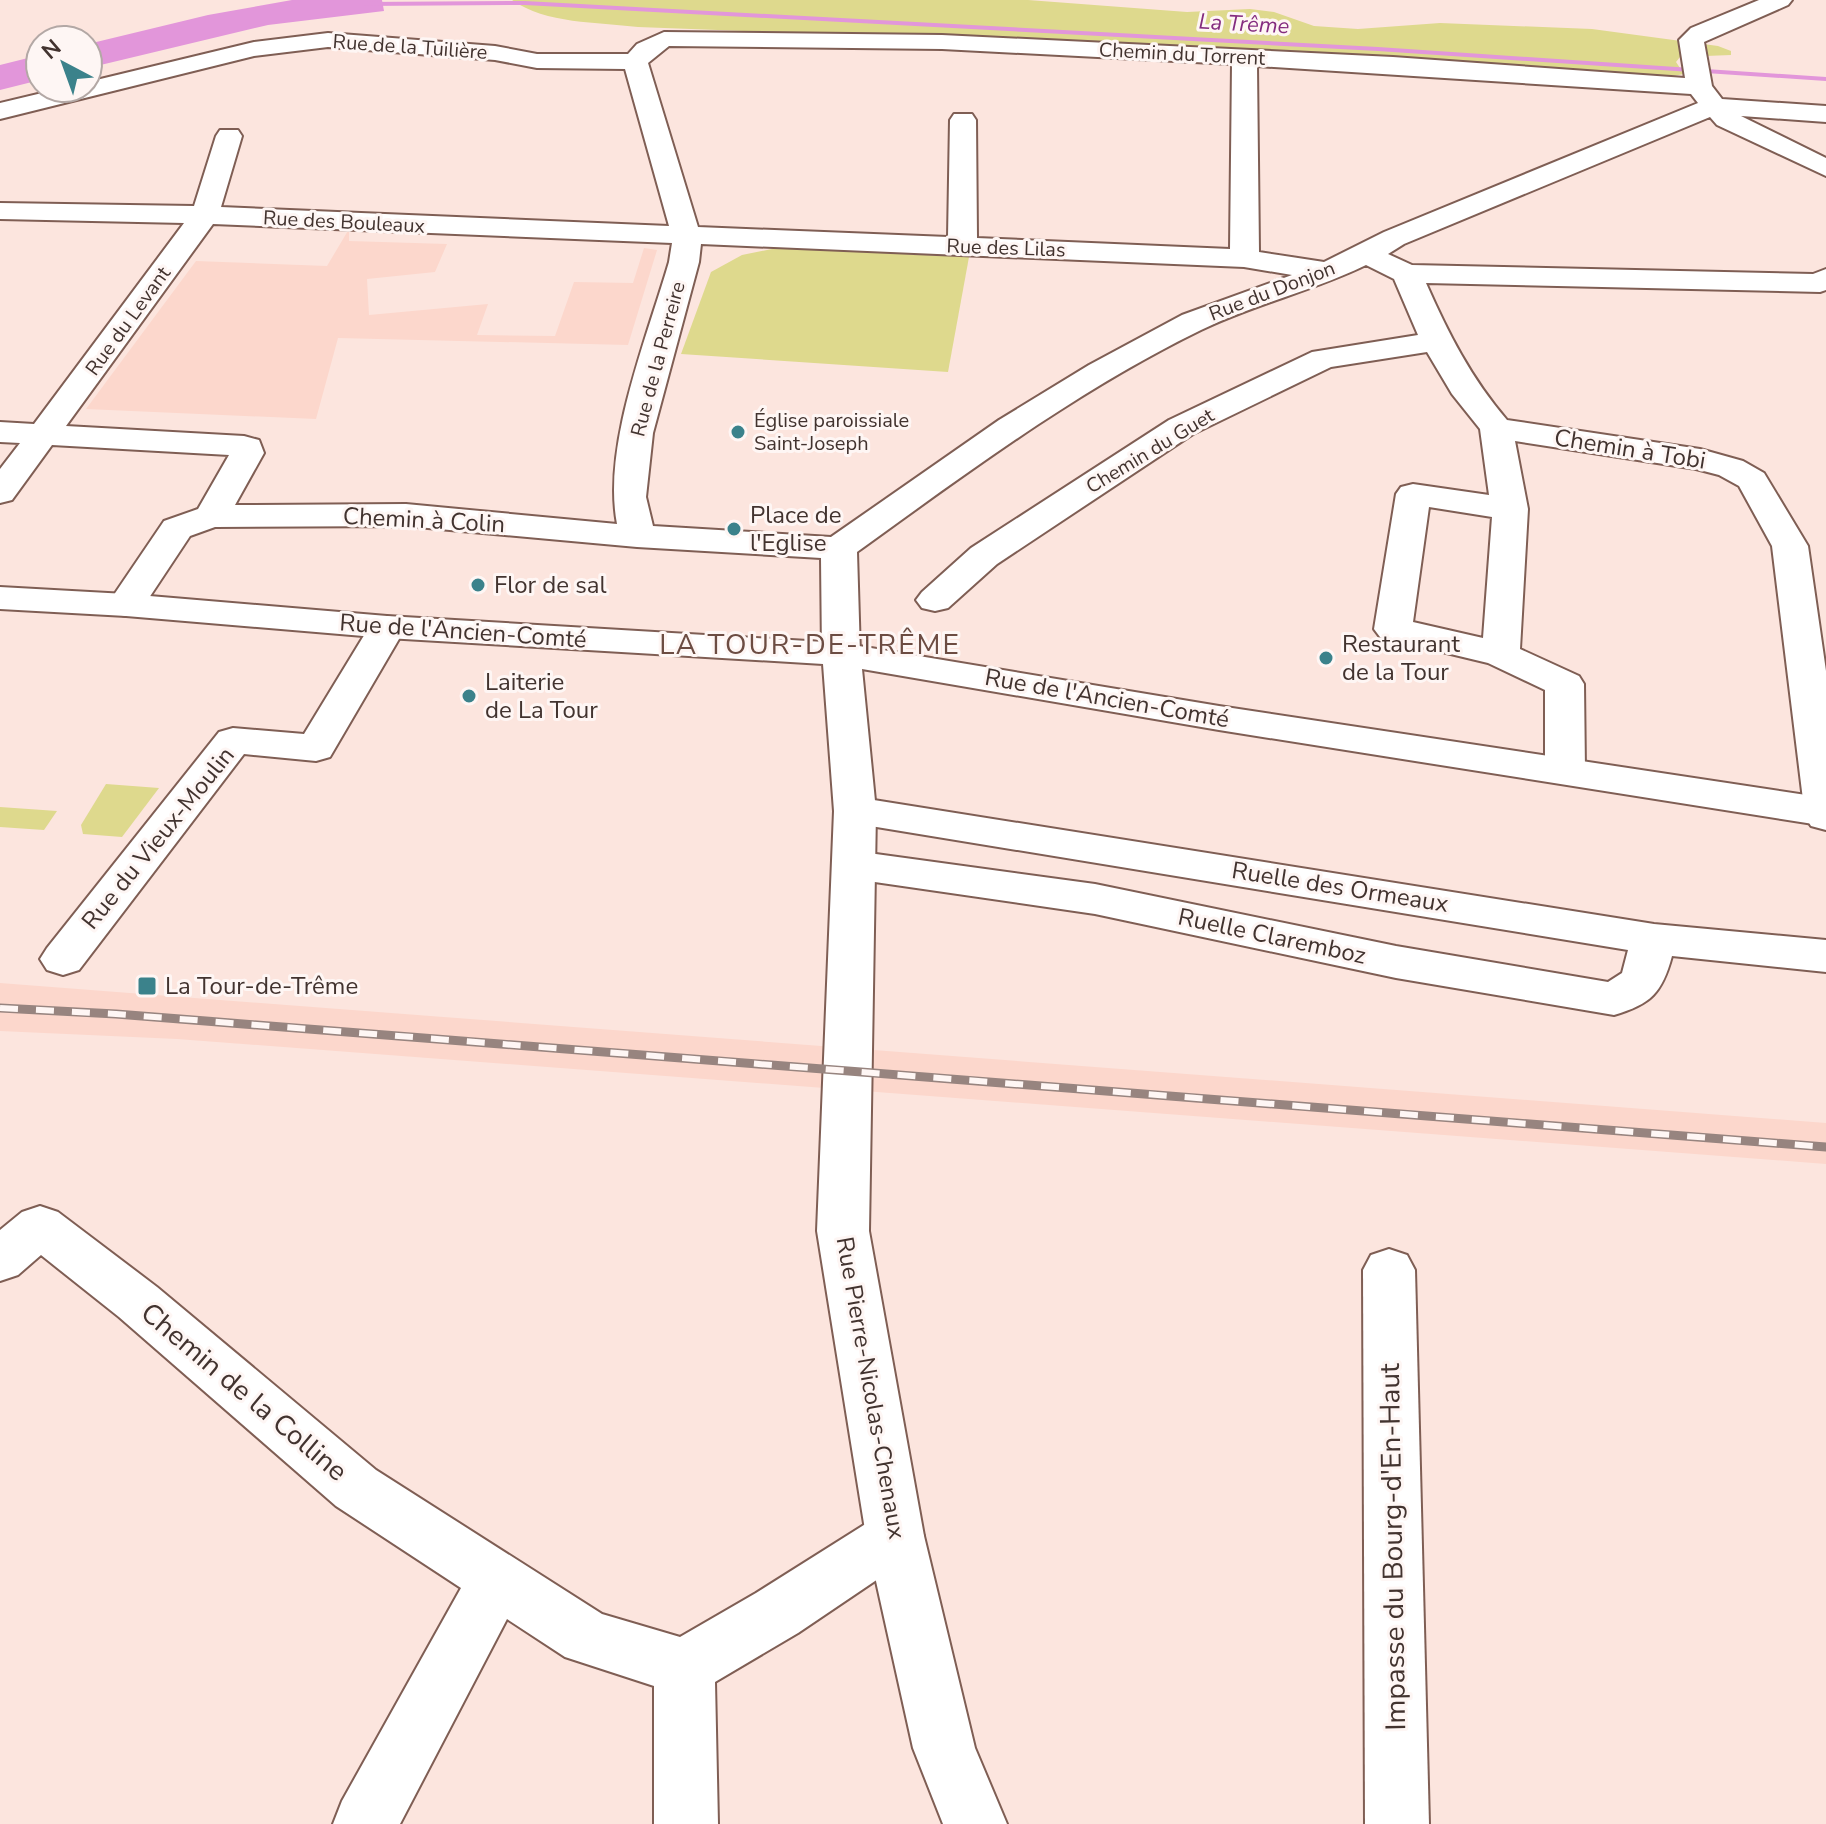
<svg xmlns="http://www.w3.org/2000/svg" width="1826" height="1824" viewBox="0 0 1826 1824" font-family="'Nunito Sans',sans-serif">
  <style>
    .built { fill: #fcd7cc }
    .green { fill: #ded98d }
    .water { fill: #e296da }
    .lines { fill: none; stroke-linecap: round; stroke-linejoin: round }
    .stream { fill: #e296da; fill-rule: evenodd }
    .street-casing { stroke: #7f5e54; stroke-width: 4 }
    .secondary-casing { stroke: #7f5e54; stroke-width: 4 }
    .street { fill: #fff; fill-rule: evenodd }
    .secondary { fill: #fff; fill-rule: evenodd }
    .rail-casing { stroke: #97847f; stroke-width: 9 }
    .rail { stroke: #fef6f4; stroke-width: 6; stroke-dasharray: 18; stroke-linecap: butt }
    .poi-dot { fill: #3b828b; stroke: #fef6f4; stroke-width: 3 }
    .labels { text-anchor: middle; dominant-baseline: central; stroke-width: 6; stroke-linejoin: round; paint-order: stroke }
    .far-street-label { font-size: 20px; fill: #42332f; stroke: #fef6f4 }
    .far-poi-label { font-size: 20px; fill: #42332f; stroke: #fef6f4; text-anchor: start }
    .far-water-label { font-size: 22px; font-style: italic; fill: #842c7f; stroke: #fef6f4 }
    .street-label { font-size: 24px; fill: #42332f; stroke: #fef6f4 }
    .poi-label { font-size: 24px; fill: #42332f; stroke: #fef6f4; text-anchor: start }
    .quarter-label { font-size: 28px; letter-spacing: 2px; fill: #6c4c42; stroke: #fef6f4 }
    .near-street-label { font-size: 28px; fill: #42332f; stroke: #fef6f4 }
  </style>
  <rect width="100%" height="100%" fill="#fce5de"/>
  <!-- built -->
  <g class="built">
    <polygon points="349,229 349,241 447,244 435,272 367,279 369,315 488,304 477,335 555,336 574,282 633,283 644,248 657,250 628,345 338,338 316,419 86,409 196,261 327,266"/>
    <polygon points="0,983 1826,1123 1826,1164 177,1039 0,1031"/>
  </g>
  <!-- green -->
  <g class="green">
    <path d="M512,0H1028L1187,12L1250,9L1274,12L1314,26L1358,29L1440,23L1592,29L1718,46L1731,51V55L1680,57L1676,62L1684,74L1667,77L1303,52L638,27C597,22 546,24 512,0Z"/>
    <polygon points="777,248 969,257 948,372 681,354 711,272 742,255"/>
    <polygon points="106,784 159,788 122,837 83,834 81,825"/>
    <polygon points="0,807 57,811 44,830 0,827"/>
  </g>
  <!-- water -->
  <g class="water">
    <polygon points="292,0 382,0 384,11 268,25 88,68 88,44 208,15"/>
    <polygon points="40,55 40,80 0,90 0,65"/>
  </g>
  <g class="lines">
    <!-- stream -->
    <polygon class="stream" points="525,1 1378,47 1826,77 1826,81 1378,51 525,5 363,6 359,4 363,2"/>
    <!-- street casing -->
    <g class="street-casing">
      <g id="street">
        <path d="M1759,0H1792L1788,5L1704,42L1712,86L1722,99L1826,106V122L1741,116L1826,158V176L1717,125L1710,117L1404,244L1388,254L1412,265L1813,274L1826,269V290L1820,292L1426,283C1448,333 1471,378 1507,420L1700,449L1743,461L1764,473L1808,546L1826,671V830L1811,826L1805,816L1772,546L1739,486L1719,475L1696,469L1515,441L1528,509L1520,649L1579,676L1584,684L1585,770L1579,779L1565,783L1551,779L1545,770V690L1488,663L1380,637L1374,629L1396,494L1401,487L1413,484L1489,495L1480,429L1452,394L1427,352L1331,367L1193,434L997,564L948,608L935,611L922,608L916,600L922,592L971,548L1169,420L1312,352L1418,335L1394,279L1366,265C1313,291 1254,304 1201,330C1078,390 968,472 857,552L860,654L855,662L841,665L827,662L822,654L821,558L637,547L406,526L215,527L190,536L139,613L126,616L113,613L107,605L164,521L198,509L229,455L52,445L12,500L0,503V469L20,443L0,442V422L34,424L184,223L0,219V203L194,206L216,136L220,130H238L242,136L221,207L669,226L625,69L537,68L495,60L328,47L254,56L0,119V103L63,88H88V82L254,42L328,33L495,46L537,54H628L637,44L664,32L942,35L1393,57L1685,78L1679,40L1691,28ZM669,46L942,49L1232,64L1230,249L977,238L976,120L972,114H954L950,120L948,237L698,227L648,63ZM1257,66L1691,94L1698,103L1384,232L1324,262L1259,252ZM213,224L672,243L669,262C647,338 602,446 617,524L406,504L235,505L264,453L259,440L244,436L66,426ZM701,244L1244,267L1292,275L1182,315L1089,365L999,420L831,537L653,526L646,497L653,433L699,262ZM1429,507L1492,517L1483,638L1413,622Z"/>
        <polygon points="387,616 400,619 406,627 330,757 316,761 244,754 79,970 63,975 47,970 40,959 47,948 219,732 233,728 304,734 374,619"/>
        <path d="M855,797L1654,924L1826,940V972L1672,956C1662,993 1651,1004 1614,1015L1396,978L1095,914L854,879L839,875L833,865L839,855L854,851L1095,884L1396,946L1608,982L1622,973L1628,950L840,821L834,811L840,801Z"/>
        <polygon points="40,1206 58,1212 157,1287 376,1470 602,1614 680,1637 756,1593 875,1518 895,1510 915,1518 924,1536 915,1554 798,1633 715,1682 718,1824 654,1824 654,1686 565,1657 507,1619 400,1824 333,1824 342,1801 461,1588 336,1506 119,1317 41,1255 18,1275 0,1281 0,1230 22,1212"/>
        <polygon points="1389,1249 1407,1255 1415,1270 1429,1824 1365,1824 1363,1270 1371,1255"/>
      </g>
    </g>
    <!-- secondary casing -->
    <g class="secondary-casing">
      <polygon id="secondary" points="0,587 126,594 387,616 841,643 1219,706 1826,798 1826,826 1219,730 862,669 876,811 869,1231 924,1536 975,1748 1007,1824 943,1824 913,1748 866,1536 817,1231 834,811 823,664 387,638 126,616 0,609"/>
    </g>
    <!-- street -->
    <use href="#street" class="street"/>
    <!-- secondary -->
    <use href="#secondary" class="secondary"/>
    <!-- rail casing -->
    <g class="rail-casing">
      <polyline id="rail" points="0,1008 116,1014 1826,1147"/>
    </g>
    <!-- rail -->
    <use href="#rail" class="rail"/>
  </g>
  <!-- markers -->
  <g class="poi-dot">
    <circle cx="738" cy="432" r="8"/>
    <circle cx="734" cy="529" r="8"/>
    <circle cx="478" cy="585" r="8"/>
    <circle cx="1326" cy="658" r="8"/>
    <circle cx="469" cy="696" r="8"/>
    <rect x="137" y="976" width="20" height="20" rx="4"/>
  </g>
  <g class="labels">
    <!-- far-street labels -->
    <g class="far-street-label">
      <text transform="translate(410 47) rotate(4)">Rue de la Tuilière</text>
      <text transform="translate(1182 54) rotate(3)">Chemin du Torrent</text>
      <text transform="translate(344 222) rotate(3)">Rue des Bouleaux</text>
      <text transform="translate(1006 248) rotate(2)">Rue des Lilas</text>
      <text transform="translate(1272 291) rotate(-21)">Rue du Donjon</text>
      <text transform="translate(128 321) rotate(-54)">Rue du Levant</text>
      <text transform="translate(658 359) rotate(-75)">Rue de la Perreire</text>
      <text transform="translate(1150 451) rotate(-31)">Chemin du Guet</text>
    </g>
    <!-- far-poi labels -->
    <g class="far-poi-label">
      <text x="754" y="420">Église paroissiale<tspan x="754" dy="23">Saint-Joseph</tspan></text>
    </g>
    <!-- far-water labels -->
    <g class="far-water-label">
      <text transform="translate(1244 24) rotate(3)">La Trême</text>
    </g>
    <!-- street labels -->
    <g class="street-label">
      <text transform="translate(1630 449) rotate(9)">Chemin à Tobi</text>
      <text transform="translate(424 520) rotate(3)">Chemin à Colin</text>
      <text transform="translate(463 631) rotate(4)">Rue de l'Ancien-Comté</text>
      <text transform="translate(1107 698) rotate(10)">Rue de l'Ancien-Comté</text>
      <text transform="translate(158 838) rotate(-51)">Rue du Vieux-Moulin</text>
      <text transform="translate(1340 887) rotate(9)">Ruelle des Ormeaux</text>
      <text transform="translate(1272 936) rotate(12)">Ruelle Claremboz</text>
      <text transform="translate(871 1388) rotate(80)">Rue Pierre-Nicolas-Chenaux</text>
    </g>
    <!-- poi labels -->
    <g class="poi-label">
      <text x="750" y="515">Place de<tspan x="750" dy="28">l'Eglise</tspan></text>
      <text x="494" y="585">Flor de sal</text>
      <text x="1342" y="644">Restaurant<tspan x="1342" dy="28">de la Tour</tspan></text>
      <text x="485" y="682">Laiterie<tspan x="485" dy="28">de La Tour</tspan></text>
      <text x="165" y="986">La Tour-de-Trême</text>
    </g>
    <!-- quarter labels -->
    <g class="quarter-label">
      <text x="810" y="645">LA TOUR-DE-TRÊME</text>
    </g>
    <!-- near-street labels -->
    <g class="near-street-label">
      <text transform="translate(244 1392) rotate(40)">Chemin de la Colline</text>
      <text transform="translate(1393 1547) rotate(-91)">Impasse du Bourg-d'En-Haut</text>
    </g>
  </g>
  <!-- north arrow -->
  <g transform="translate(64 64) rotate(319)"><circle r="38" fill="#fef6f4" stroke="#b3a8a5" stroke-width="2"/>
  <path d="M0-6L14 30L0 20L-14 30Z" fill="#3b828b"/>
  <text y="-12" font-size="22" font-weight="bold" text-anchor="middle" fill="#42332f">N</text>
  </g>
</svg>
